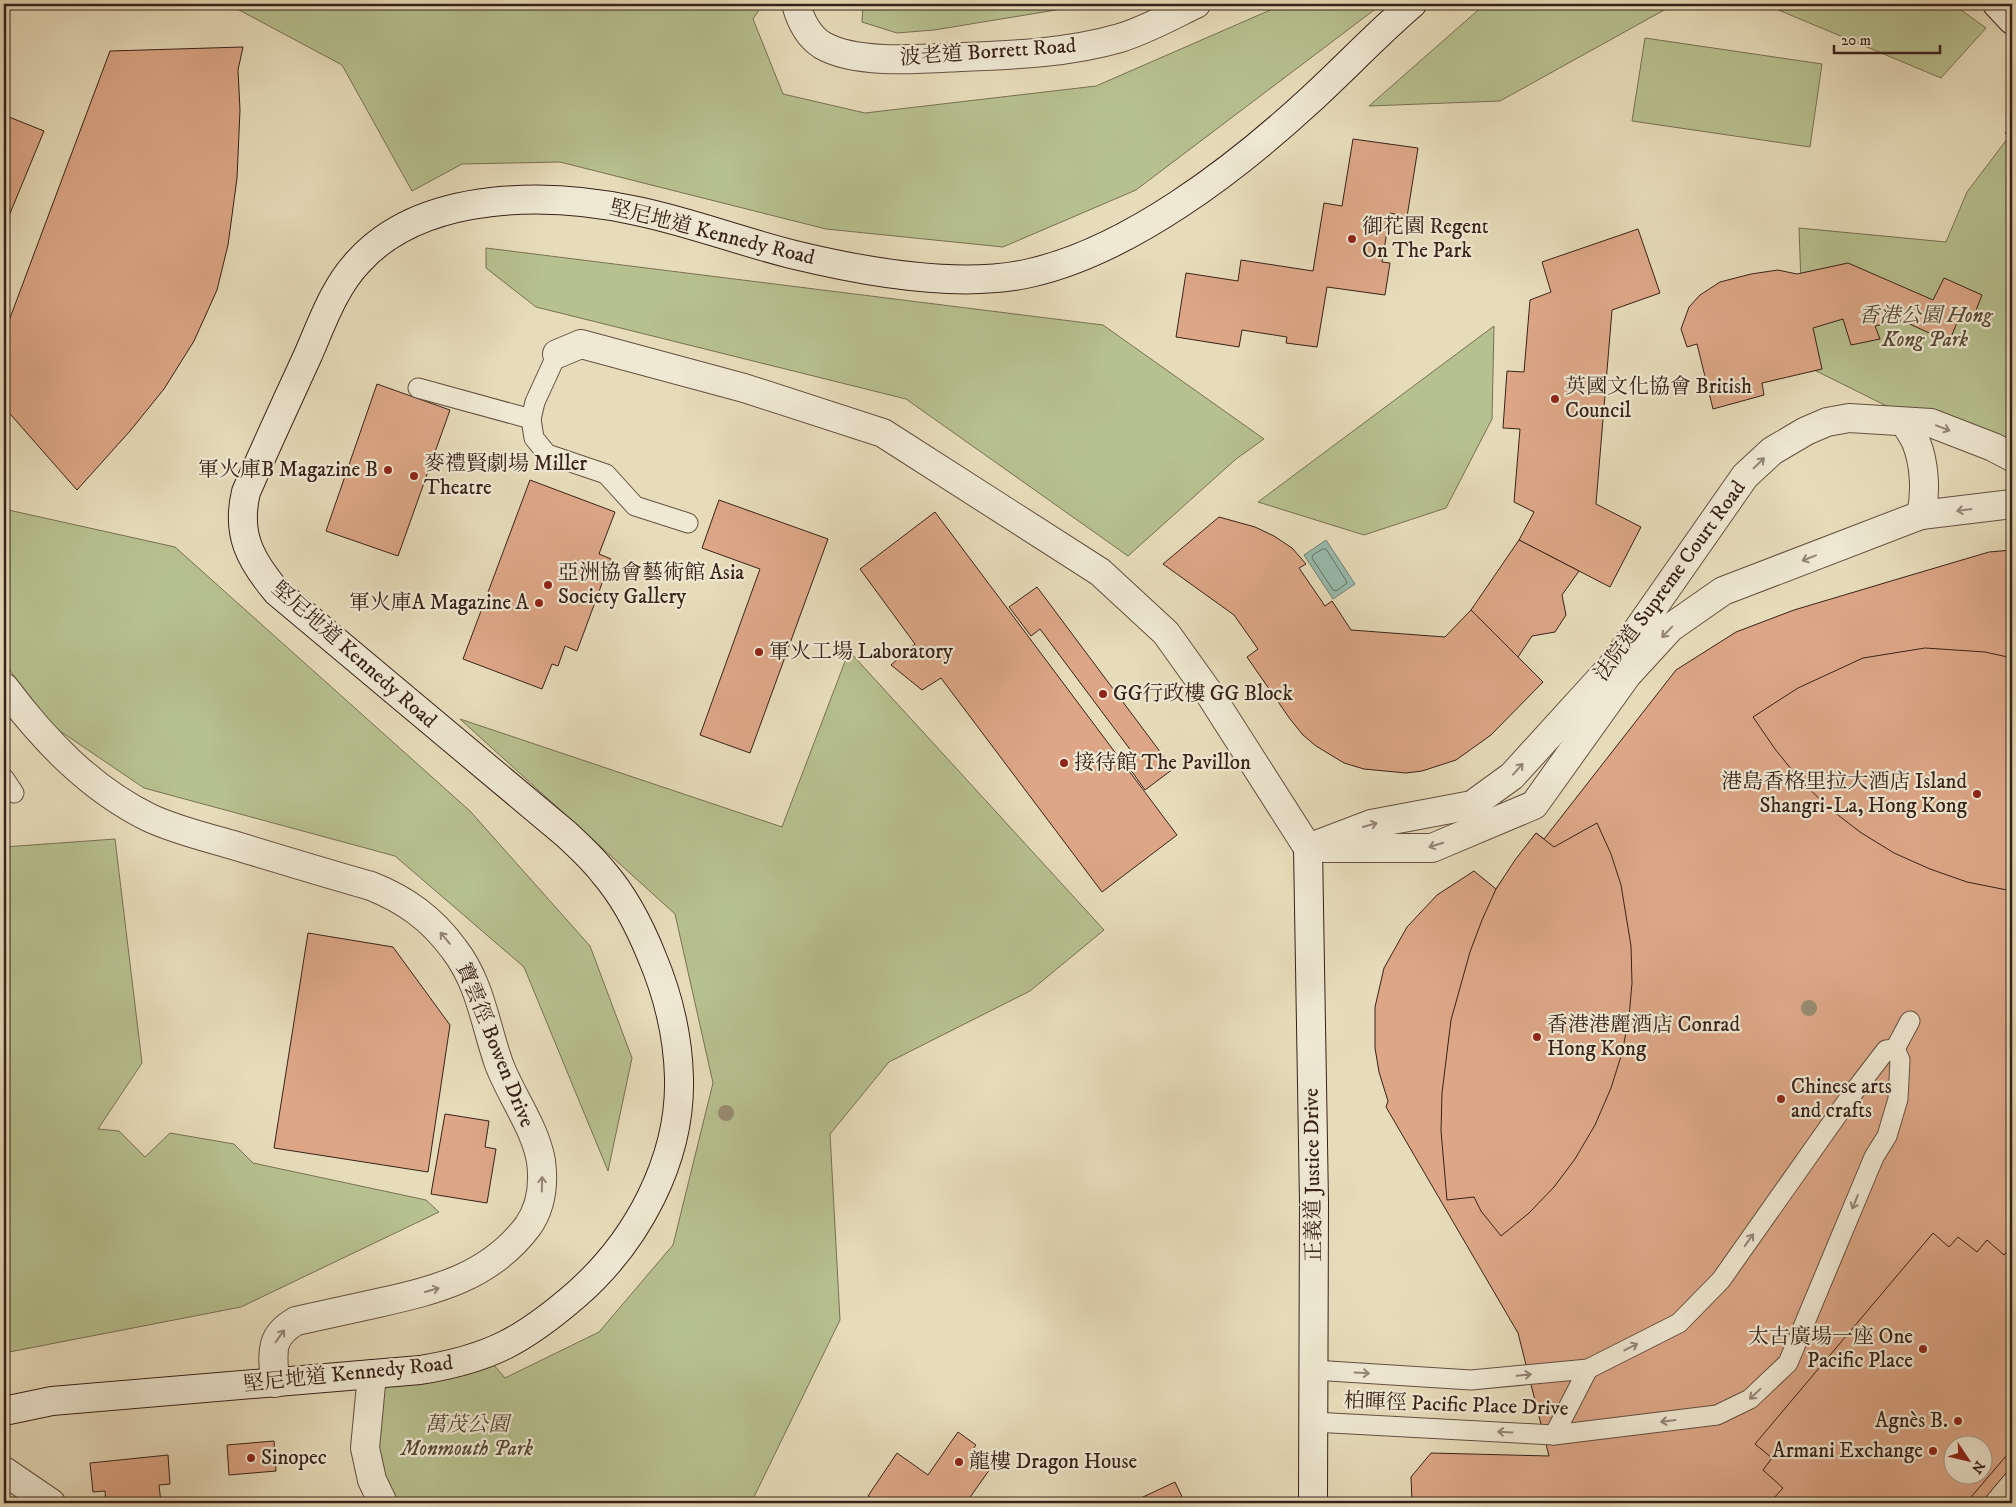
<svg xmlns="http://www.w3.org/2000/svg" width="2016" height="1507" viewBox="0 0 2016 1507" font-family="'IM FELL DW Pica','Noto Serif TC',serif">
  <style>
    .green { fill: #b7c08f; stroke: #787054 }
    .water { fill: #97bcad; stroke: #717e72 }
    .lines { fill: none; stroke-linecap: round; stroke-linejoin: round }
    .shore { stroke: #686e63; stroke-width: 1 }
    .building { fill: #dda787; stroke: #382119; fill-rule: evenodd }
    .lane-casing { stroke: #645041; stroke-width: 21 }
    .street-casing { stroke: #645041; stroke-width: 30 }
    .secondary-casing { stroke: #382119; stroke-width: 30 }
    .lane { stroke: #efe8d2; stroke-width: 19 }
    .street { stroke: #efe8d2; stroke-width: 28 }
    .secondary { stroke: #efe8d2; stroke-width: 28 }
    .tree { fill: #988b71 }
    .oneway { stroke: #948476 }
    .poi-dot { fill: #8f2418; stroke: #efe8d2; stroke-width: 2 }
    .labels { text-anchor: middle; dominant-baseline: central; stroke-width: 4.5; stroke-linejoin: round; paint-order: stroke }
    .street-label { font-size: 21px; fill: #382119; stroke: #efe8d2 }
    .poi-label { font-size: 21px; fill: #382119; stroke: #efe8d2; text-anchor: start }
    .park-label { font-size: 21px; font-style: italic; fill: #584936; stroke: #efe8d2 }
  </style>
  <rect width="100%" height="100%" fill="#e7dcba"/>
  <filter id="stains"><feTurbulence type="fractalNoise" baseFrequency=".004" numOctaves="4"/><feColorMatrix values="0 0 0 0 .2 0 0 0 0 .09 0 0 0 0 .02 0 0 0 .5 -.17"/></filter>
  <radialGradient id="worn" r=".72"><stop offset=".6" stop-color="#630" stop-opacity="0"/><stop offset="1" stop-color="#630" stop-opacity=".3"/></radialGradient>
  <!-- green -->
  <g class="green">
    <polygon points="228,4 763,4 753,19 783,94 865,113 1096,86 1284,4 1382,4 1136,190 1003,247 826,229 560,162 462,164 412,191 342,65"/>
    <polygon points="863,4 1075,4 1056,10 934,30 897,33 862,22"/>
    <polygon points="1485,4 1675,4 1500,101 1369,106"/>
    <polygon points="1764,4 1953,4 1986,28 1941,78"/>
    <polygon points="1645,38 1822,64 1810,147 1632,121"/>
    <polygon points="2005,132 2011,134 2012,133 2012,468 1804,365 1799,228 1946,242 1967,192 2008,138"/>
    <polygon points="486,248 1103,325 1264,439 1236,459 1128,556 906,399 536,307 486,268"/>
    <polygon points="1494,326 1492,419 1446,508 1364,535 1258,502"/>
    <polygon points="4,509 175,547 470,811 590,946 632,1058 608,1171 524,967 395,856 144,788 54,727 4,663"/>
    <polygon points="849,651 1104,930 1030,991 889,1062 830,1134 840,1320 752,1501 753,1503 391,1503 375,1434 384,1384 493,1364 505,1378 599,1332 673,1245 713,1083 675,914 460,719 782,827"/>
    <polygon points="115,839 142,1063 98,1129 119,1131 145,1157 170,1133 234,1144 253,1163 426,1200 439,1212 241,1307 4,1353 4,847"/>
  </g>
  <!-- water -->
  <polygon class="water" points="1326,540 1355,584 1333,599 1304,555"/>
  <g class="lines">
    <!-- shore -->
    <polygon class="shore" points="1323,549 1326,549 1347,582 1346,584 1336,591 1333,590 1312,558 1313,555"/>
  </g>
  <!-- building -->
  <g class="building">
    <polygon points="243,47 238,70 240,110 237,178 228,245 217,290 194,341 164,389 130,431 77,490 4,407 4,334 110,51"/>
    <polygon points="4,115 44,131 4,228"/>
    <polygon points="1353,139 1418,148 1407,217 1390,213 1382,262 1390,263 1385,295 1327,287 1317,347 1286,343 1287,337 1242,330 1239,347 1176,337 1186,273 1238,281 1241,260 1313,271 1324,203 1342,206"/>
    <polygon points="1638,229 1660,293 1612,310 1596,504 1641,527 1610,587 1519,540 1534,512 1514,502 1520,429 1503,428 1507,371 1524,372 1530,300 1551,292 1542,262"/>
    <polygon points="1848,263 1933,300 1944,278 1982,295 1973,318 1961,313 1949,342 1901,320 1875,326 1880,339 1851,345 1843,319 1813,328 1822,369 1762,383 1764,395 1713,409 1697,344 1687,347 1681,329 1689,307 1700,295 1720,282 1751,274 1778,270 1797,274"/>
    <polygon points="377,384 450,410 398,556 326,531"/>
    <polygon points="530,480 615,512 599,554 611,559 577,651 565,646 558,666 552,664 542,689 463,659"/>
    <polygon points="719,500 828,539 750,753 700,735 760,569 702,548"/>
    <polygon points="935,512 1177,835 1102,892 941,678 922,690 891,665 915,644 860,569"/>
    <polygon points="1219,517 1255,527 1274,536 1292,548 1306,564 1299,568 1325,606 1332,601 1351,630 1445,637 1471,610 1543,682 1491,735 1456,760 1422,771 1406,773 1364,769 1344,763 1316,746 1303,735 1290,719 1247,657 1258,649 1234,615 1163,564"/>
    <polygon points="1519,540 1579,571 1562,595 1566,615 1555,632 1532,636 1518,657 1471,610"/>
    <path d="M2012,550V1466L1981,1503H1371L1412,1502L1411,1477L1431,1453L1549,1456L1518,1333L1386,1107L1388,1101L1379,1072L1375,1048V1007L1384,968L1407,927L1437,895L1474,871L1496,889L1536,833L1544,839L1676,670L1736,632L1794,610L1918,573L1989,552ZM1954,1444H1984V1474H1954Z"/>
    <polygon points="1037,587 1173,769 1145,790 1123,759 1132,752 1040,629 1031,636 1009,607"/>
    <polygon points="1925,648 1985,652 2012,658 2012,891 1967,882 1930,869 1894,853 1860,832 1829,808 1800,780 1775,749 1753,717 1798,688 1863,658"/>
    <polygon points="1597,823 1611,854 1621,885 1631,946 1632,983 1629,1017 1622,1053 1611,1088 1595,1125 1575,1159 1554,1187 1529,1213 1501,1236 1481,1211 1474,1197 1447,1200 1441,1131 1442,1093 1451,1020 1470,952 1482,920 1496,889 1515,860 1536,833 1554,847"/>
    <polygon points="308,933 393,947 450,1025 428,1172 274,1148"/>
    <polygon points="445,1114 489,1121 485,1147 496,1149 487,1203 431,1194"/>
    <path d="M1933,1233L1949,1247L1958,1237L1977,1252L1987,1240L2004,1255L2012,1244V1449L1966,1503H1778L1773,1499L1783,1488L1763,1470L1772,1458L1755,1444ZM1954,1444H1984V1474H1954Z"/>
    <polygon points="958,1432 976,1445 969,1455 990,1469 966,1503 879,1503 868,1496 897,1453 928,1475"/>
    <polygon points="274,1441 276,1471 229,1475 227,1445"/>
    <polygon points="168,1455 170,1484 159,1485 161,1503 106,1503 105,1491 93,1492 90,1463"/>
    <polygon points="1175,1482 1185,1503 1130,1503"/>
  </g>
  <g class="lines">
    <!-- lane casing -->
    <g class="lane-casing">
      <g id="lane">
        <polyline points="557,354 535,402 531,419 534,438 547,454 606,474 635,506 688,523"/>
        <polyline points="418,388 531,419"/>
        <polyline points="4,778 14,793"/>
        <polyline points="1895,1049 1910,1021"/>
        <polyline points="1313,1370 1471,1380 1588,1369 1679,1323 1721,1280 1850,1097 1886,1050 1895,1049"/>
        <polyline points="1313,1422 1554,1435 1717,1415 1750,1399 1788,1363 1874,1157 1887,1136 1898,1099 1900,1060 1895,1049"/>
        <polyline points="1554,1435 1588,1369"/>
      </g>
    </g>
    <!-- street casing -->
    <g class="street-casing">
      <g id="street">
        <path d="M796,4C800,19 808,36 822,45C856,65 923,59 961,57C1014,55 1068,53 1120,38C1146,30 1171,16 1196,4"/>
        <polyline points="557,354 581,344 744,388 883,433 1100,572 1166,633 1211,696 1308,848"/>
        <path d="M1904,422C1908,428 1913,435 1916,442C1925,464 1926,493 1921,515"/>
        <path d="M4,687C43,739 90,789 150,818C176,830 205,837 233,845C279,859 325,873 371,886C406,900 432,919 454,949C481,984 485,1025 499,1064C511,1096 535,1127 541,1161C544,1184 542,1206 528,1226C490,1277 436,1290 378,1303C351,1309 323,1315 296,1321C268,1337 273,1354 275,1383"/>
        <polyline points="1308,848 1371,824 1472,805 1512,776 1613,665 1745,476 1772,451 1806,431 1827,422 1849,418 1931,423 1993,447 2012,457"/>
        <polyline points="1324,848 1432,848 1534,805 1627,675 1670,628 1723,591 1921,515 2012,504"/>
        <polyline points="372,1374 365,1448 372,1480 383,1503"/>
        <polyline points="4,1471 51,1503"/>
      </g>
    </g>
    <!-- secondary casing -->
    <g class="secondary-casing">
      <g id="secondary">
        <polyline points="1997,4 2012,20"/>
        <polyline points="1308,848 1314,1202 1313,1503"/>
        <path d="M4,1411L52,1401L420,1370C490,1359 524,1340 577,1294C637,1241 681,1160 679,1078C678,1037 668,995 652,957C640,927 624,896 603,872C592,858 579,846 566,834L277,592C250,560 236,534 246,492C266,446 287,401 308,355C322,323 334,287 359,261C424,190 550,192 637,211C690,222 742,242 795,255C865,272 960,289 1030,273C1128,251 1234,170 1308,102C1343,70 1376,35 1412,4"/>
      </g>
    </g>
    <!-- lane -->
    <use href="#lane" class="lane"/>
    <!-- street -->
    <use href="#street" class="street"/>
    <!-- secondary -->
    <use href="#secondary" class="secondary"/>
  </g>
  <!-- trees -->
  <g class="tree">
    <circle cx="1809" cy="1008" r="8"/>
    <circle cx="726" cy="1113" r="8"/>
  </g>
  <!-- one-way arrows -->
  <defs><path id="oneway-shaft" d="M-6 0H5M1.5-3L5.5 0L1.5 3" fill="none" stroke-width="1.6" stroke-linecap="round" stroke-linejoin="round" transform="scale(1.25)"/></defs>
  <g class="oneway">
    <use href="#oneway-shaft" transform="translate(1943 428) rotate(21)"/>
    <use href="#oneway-shaft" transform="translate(1759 463) rotate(-44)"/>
    <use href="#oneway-shaft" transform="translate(1964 510) rotate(172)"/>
    <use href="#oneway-shaft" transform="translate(1809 558) rotate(159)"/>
    <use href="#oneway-shaft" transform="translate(1667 632) rotate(134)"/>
    <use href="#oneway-shaft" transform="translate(1518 769) rotate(-48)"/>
    <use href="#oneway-shaft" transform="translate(1370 825) rotate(-16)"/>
    <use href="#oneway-shaft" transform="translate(1436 845) rotate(163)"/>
    <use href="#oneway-shaft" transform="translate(445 938) rotate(-130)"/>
    <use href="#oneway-shaft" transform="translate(542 1184) rotate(-89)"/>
    <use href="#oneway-shaft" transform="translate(1855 1202) rotate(113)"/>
    <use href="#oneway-shaft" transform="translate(1749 1240) rotate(-55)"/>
    <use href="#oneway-shaft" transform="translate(432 1290) rotate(-16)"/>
    <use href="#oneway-shaft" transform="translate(280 1336) rotate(-55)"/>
    <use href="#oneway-shaft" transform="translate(1631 1347) rotate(-27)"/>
    <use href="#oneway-shaft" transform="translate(1362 1373) rotate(3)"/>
    <use href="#oneway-shaft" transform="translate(1524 1375) rotate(-6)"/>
    <use href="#oneway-shaft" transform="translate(1755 1394) rotate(137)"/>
    <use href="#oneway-shaft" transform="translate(1668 1421) rotate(173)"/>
    <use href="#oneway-shaft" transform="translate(1505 1432) rotate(-177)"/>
  </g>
  <!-- markers -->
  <g class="poi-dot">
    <circle cx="1352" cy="239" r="5"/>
    <circle cx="1555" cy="399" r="5"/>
    <circle cx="388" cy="470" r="5"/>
    <circle cx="414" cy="476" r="5"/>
    <circle cx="548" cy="585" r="5"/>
    <circle cx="539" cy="603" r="5"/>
    <circle cx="759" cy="652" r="5"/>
    <circle cx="1103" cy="694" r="5"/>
    <circle cx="1064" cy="763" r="5"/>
    <circle cx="1977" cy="794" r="5"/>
    <circle cx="1537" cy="1037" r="5"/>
    <circle cx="1781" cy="1099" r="5"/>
    <circle cx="1923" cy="1349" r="5"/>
    <circle cx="1958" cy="1421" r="5"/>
    <circle cx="1933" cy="1451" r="5"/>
    <circle cx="251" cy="1458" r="5"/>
    <circle cx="959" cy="1462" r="5"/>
  </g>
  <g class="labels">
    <!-- street labels -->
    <g class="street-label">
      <text transform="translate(988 52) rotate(-4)">波老道 Borrett Road</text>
      <text transform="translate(712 233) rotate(14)">堅尼地道 Kennedy Road</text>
      <text transform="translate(1670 581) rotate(-54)">法院道 Supreme Court Road</text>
      <text transform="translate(354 655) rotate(41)">堅尼地道 Kennedy Road</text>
      <text transform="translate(495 1045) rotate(68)">寶雲徑 Bowen Drive</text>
      <text transform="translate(1313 1175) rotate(-91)">正義道 Justice Drive</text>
      <text transform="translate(348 1374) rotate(-6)">堅尼地道 Kennedy Road</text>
      <text transform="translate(1456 1405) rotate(2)">柏暉徑 Pacific Place Drive</text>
    </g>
    <!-- poi labels -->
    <g class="poi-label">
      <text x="1362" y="227">御花園 Regent<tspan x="1362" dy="24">On The Park</tspan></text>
      <text x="1565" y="387">英國文化協會 British<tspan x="1565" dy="24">Council</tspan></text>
      <text x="424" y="464">麥禮賢劇場 Miller<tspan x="424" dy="24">Theatre</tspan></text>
      <text x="378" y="470" text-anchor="end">軍火庫B Magazine B</text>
      <text x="558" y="573">亞洲協會藝術館 Asia<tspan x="558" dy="24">Society Gallery</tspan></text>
      <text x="529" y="603" text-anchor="end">軍火庫A Magazine A</text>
      <text x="769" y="652">軍火工場 Laboratory</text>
      <text x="1113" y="694">GG行政樓 GG Block</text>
      <text x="1074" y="763">接待館 The Pavillon</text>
      <text x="1967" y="782" text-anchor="end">港島香格里拉大酒店 Island<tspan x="1967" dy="24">Shangri-La, Hong Kong</tspan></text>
      <text x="1547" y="1025">香港港麗酒店 Conrad<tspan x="1547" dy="24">Hong Kong</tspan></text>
      <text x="1791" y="1087">Chinese arts<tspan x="1791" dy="24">and crafts</tspan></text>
      <text x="1913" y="1337" text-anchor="end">太古廣場一座 One<tspan x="1913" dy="24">Pacific Place</tspan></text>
      <text x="1948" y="1421" text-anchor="end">Agnès B.</text>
      <text x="1923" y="1451" text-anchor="end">Armani Exchange</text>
      <text x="261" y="1458">Sinopec</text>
      <text x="969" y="1462">龍樓 Dragon House</text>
    </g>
    <!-- park labels -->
    <g class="park-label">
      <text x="1925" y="316">香港公園 Hong<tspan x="1925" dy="24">Kong Park</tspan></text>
      <text x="467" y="1425">萬茂公園<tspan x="467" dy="24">Monmouth Park</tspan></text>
    </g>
  </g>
  <!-- margin -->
  <rect width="2016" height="1507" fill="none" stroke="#e7dcba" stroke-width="20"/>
  <rect x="5" y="5" width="2006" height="1497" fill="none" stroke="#382119" stroke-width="2.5"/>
  <rect x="10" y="10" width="1996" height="1487" fill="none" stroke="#382119"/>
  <!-- north arrow -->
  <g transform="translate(1968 1460) rotate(125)"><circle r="24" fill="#efe8d2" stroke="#a69888"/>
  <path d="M0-4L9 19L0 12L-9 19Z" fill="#8f2418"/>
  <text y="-8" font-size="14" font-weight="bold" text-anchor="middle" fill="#382119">N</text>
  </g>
  <!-- scale -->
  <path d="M1834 45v8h106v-8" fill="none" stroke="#382119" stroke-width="2.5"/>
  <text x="1841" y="45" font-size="15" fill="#382119" stroke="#efe8d2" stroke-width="4" paint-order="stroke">20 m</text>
  <rect width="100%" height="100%" filter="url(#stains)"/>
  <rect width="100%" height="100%" fill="url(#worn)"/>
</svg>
